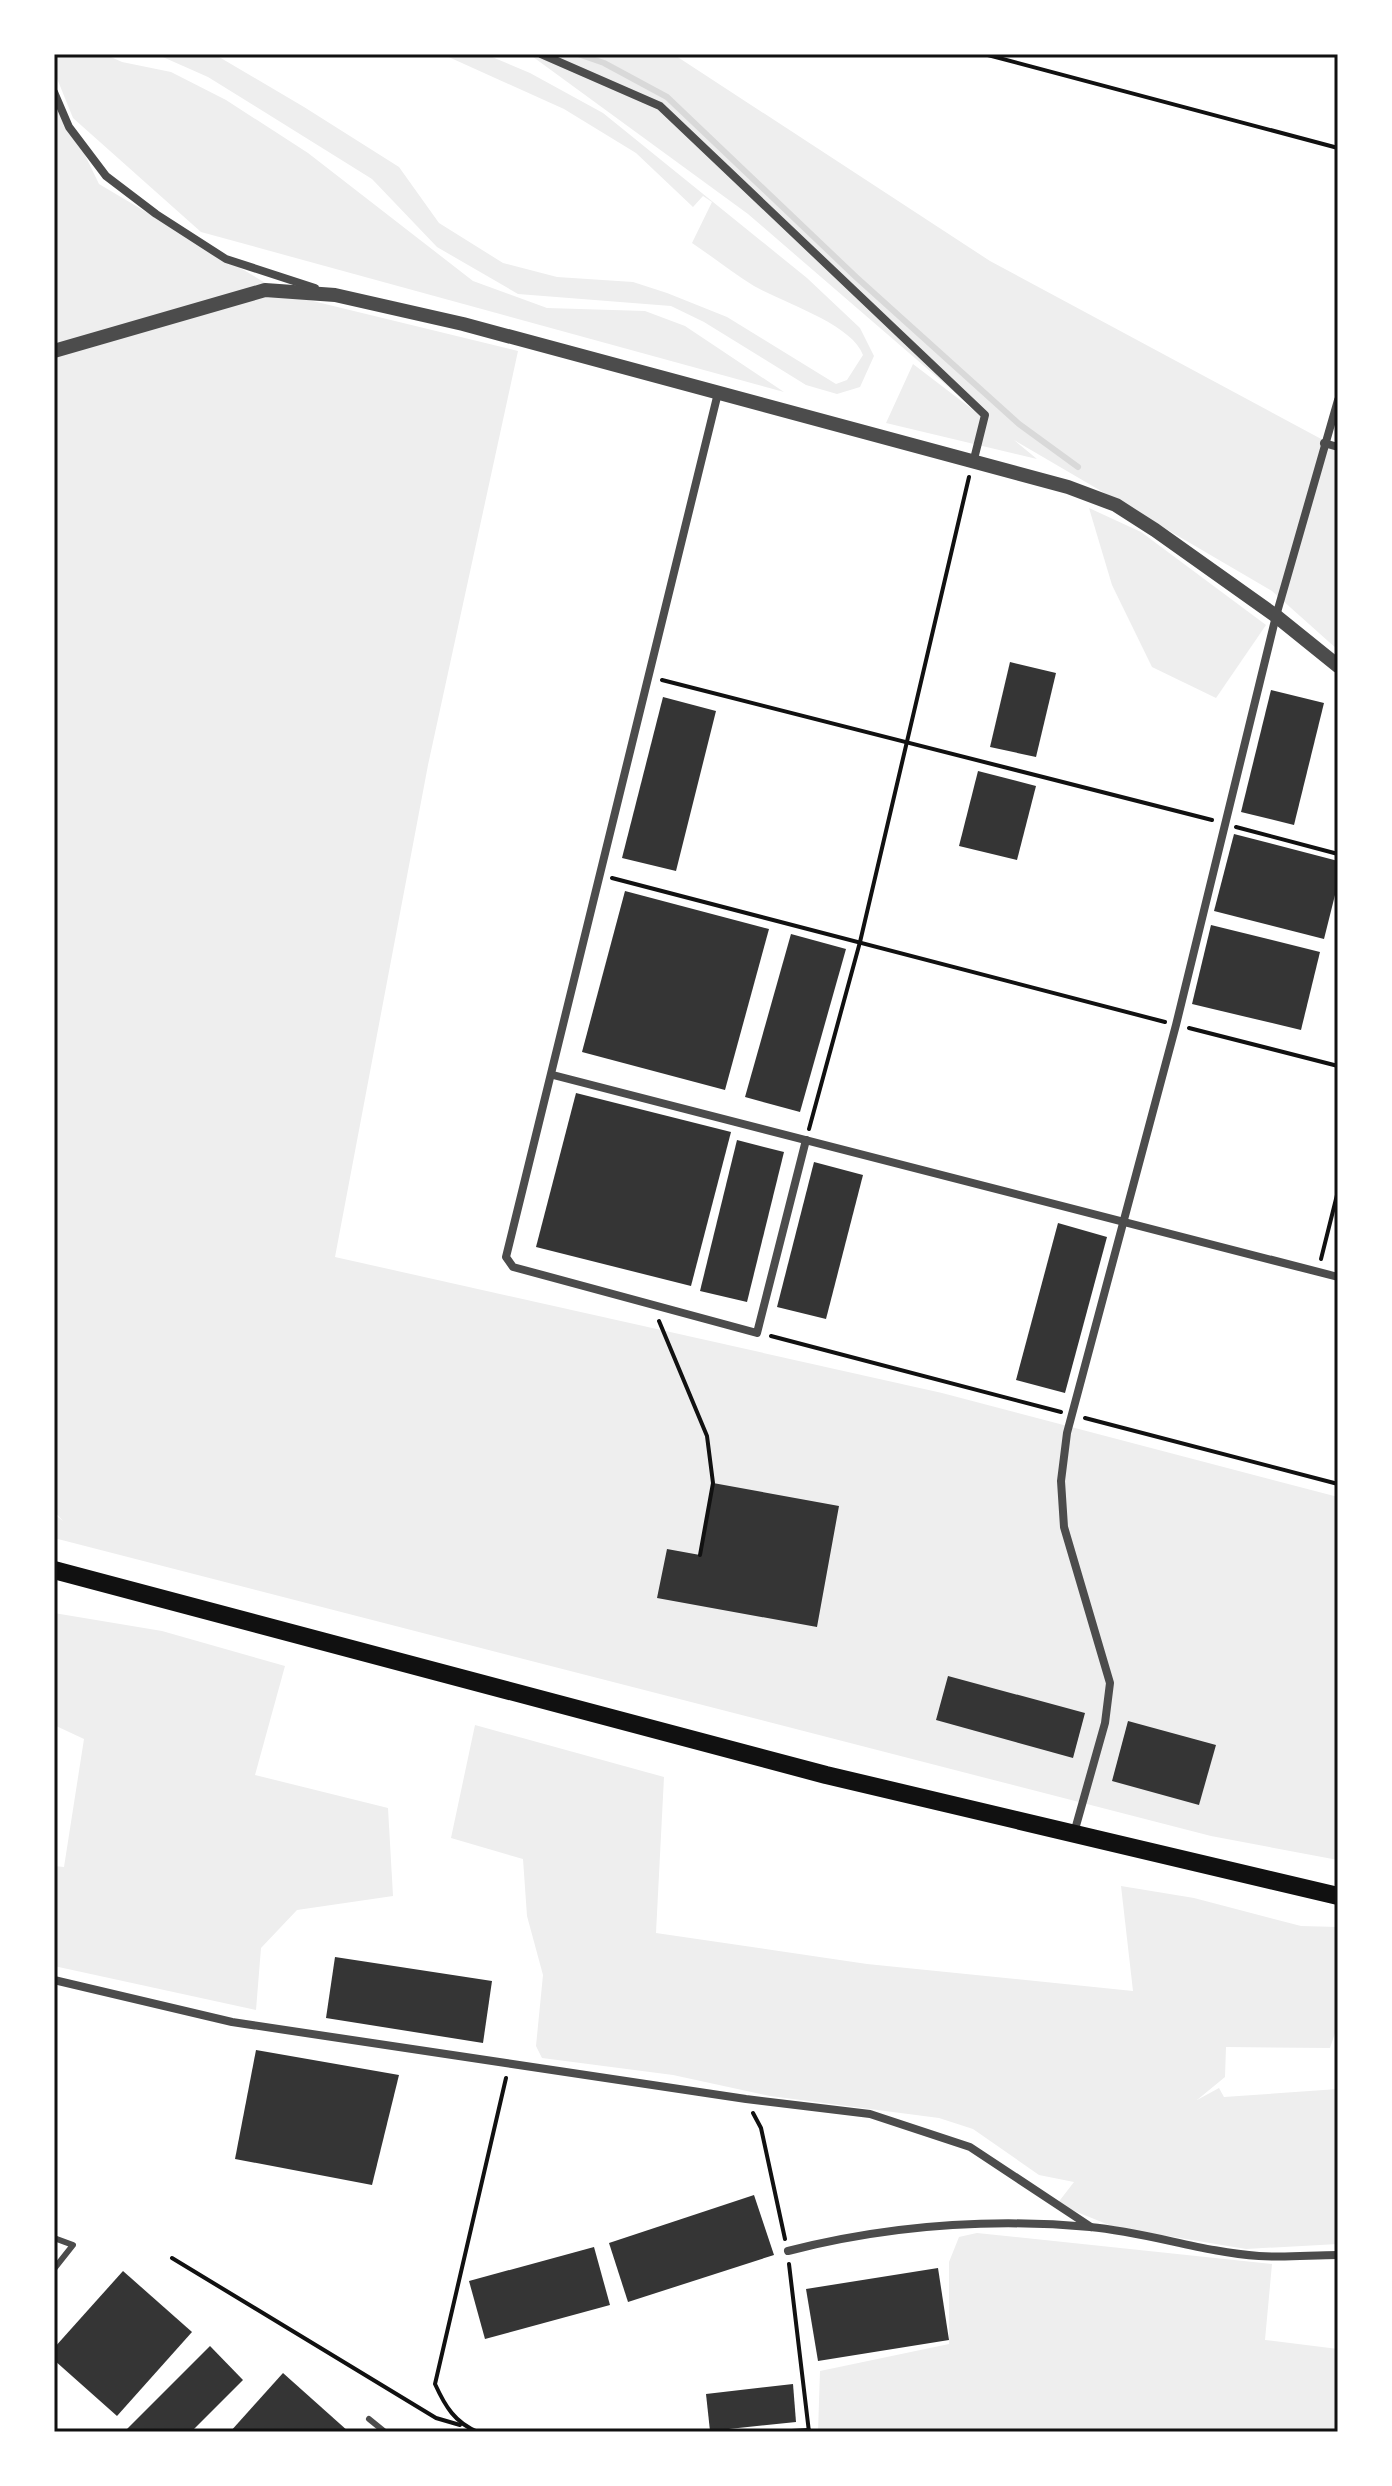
<svg xmlns="http://www.w3.org/2000/svg" width="1392" height="2486" viewBox="0 0 1392 2486" font-family="'DejaVu Sans',sans-serif">
  <style>
    .green { fill: #eee }
    .lines { fill: none; stroke-linecap: round; stroke-linejoin: round }
    .stream { stroke: #d9d9d9; stroke-width: 6 }
    .building { fill: #353535 }
    .path { stroke: #111; stroke-width: 4 }
    .service { stroke: #4c4c4c; stroke-width: 6 }
    .minor { stroke: #4c4c4c; stroke-width: 8 }
    .tertiary { stroke: #4c4c4c; stroke-width: 14 }
    .trunk { stroke: #111; stroke-width: 18 }
    .neatline { fill: none; stroke: #111; stroke-width: 3 }
  </style>
  <rect width="100%" height="100%" fill="#fff"/>
  <!-- green -->
  <g class="green">
    <polygon points="54,54 104,54 122,62 171,72 226,100 308,153 473,281 547,308 645,311 685,326 784,392 201,232 73,118 54,71"/>
    <path d="M156,54H214L304,107L399,167L439,223L503,263L557,277L633,282L667,293L727,317L836,384L847,380L863,355C852,324 784,303 754,286C733,273 713,257 692,243L712,202L703,196L693,207L636,153L564,109L442,54H485L530,73L603,113L807,278L860,328L874,356L860,387L837,394L806,385L704,322L671,306L518,294L437,247L372,179L208,77Z"/>
    <polygon points="529,54 673,54 990,261 1338,448 1338,650 1272,591 1014,440 1037,459 886,423 913,364 989,422 748,214"/>
    <polygon points="54,91 99,184 284,294 518,351 428,765 335,1257 942,1393 1338,1497 1338,1860 1211,1836 54,1538 54,1514 63,1521 54,1511"/>
    <polygon points="1089,508 1141,532 1266,625 1216,698 1152,667 1112,585"/>
    <polygon points="54,1613 162,1631 285,1666 255,1775 388,1808 393,1896 297,1910 261,1948 256,2010 54,1966 54,1866 64,1867 84,1739 54,1725"/>
    <polygon points="475,1725 664,1777 656,1933 867,1964 1133,1991 1121,1886 1194,1898 1301,1926 1338,1927 1338,2033 1335,2033 1330,2048 1226,2047 1225,2077 1197,2100 1219,2088 1224,2097 1338,2089 1338,2244 1246,2249 1114,2227 1057,2204 1074,2182 1039,2175 973,2129 939,2118 770,2096 673,2075 542,2058 536,2046 543,1975 527,1916 523,1859 451,1838"/>
    <polygon points="977,2233 1272,2264 1265,2340 1338,2349 1338,2432 818,2432 820,2371 949,2344 949,2262 959,2237"/>
  </g>
  <g class="lines">
    <!-- stream -->
    <polyline class="stream" points="578,54 604,63 667,97 856,277 1019,424 1078,467"/>
  </g>
  <!-- building -->
  <g class="building">
    <polygon points="1010,662 1056,673 1036,757 990,747"/>
    <polygon points="1271,690 1324,703 1294,825 1241,812"/>
    <polygon points="663,697 716,711 676,871 622,858"/>
    <polygon points="978,771 1036,786 1017,860 959,846"/>
    <polygon points="1234,834 1338,861 1338,883 1324,939 1214,911"/>
    <polygon points="625,891 769,929 725,1090 582,1052"/>
    <polygon points="1211,925 1320,952 1301,1030 1192,1004"/>
    <polygon points="791,934 846,949 800,1112 745,1097"/>
    <polygon points="576,1093 731,1132 691,1286 536,1247"/>
    <polygon points="737,1140 784,1152 747,1302 700,1291"/>
    <polygon points="814,1162 863,1175 826,1319 777,1307"/>
    <polygon points="1058,1223 1107,1237 1065,1393 1016,1380"/>
    <polygon points="713,1483 839,1506 817,1627 657,1598 667,1549 700,1555"/>
    <polygon points="948,1676 1085,1713 1073,1758 936,1720"/>
    <polygon points="1128,1721 1216,1745 1199,1805 1112,1781"/>
    <polygon points="335,1957 492,1981 483,2043 326,2018"/>
    <polygon points="256,2050 399,2075 372,2185 235,2159"/>
    <polygon points="754,2195 774,2255 628,2302 609,2243"/>
    <polygon points="594,2247 610,2305 485,2339 469,2281"/>
    <polygon points="938,2268 949,2340 818,2361 806,2289"/>
    <polygon points="123,2271 192,2332 117,2416 54,2360 54,2348"/>
    <polygon points="210,2346 243,2380 191,2432 124,2432"/>
    <polygon points="283,2373 349,2432 230,2432"/>
    <polygon points="793,2384 796,2422 710,2431 706,2394"/>
  </g>
  <g class="lines">
    <!-- path -->
    <g class="path">
      <polyline points="984,54 1338,148"/>
      <polyline points="662,680 1212,820"/>
      <polyline points="1236,827 1338,854"/>
      <polyline points="612,878 1165,1022"/>
      <polyline points="1189,1028 1338,1066"/>
      <polyline points="809,1129 860,942 969,477"/>
      <polyline points="1321,1259 1338,1191"/>
      <polyline points="659,1321 707,1436 713,1483 700,1555"/>
      <polyline points="771,1336 1061,1412"/>
      <polyline points="1085,1418 1338,1484"/>
      <polyline points="753,2113 761,2128 785,2239"/>
      <polyline points="172,2258 436,2418 460,2425"/>
      <polyline points="789,2264 809,2432"/>
      <path d="M478,2432C455,2423 445,2406 435,2384L506,2078"/>
      <polyline points="774,2432 809,2430"/>
    </g>
    <!-- service -->
    <g class="service">
      <polyline points="54,2238 73,2245 54,2269"/>
      <polyline points="369,2419 385,2432"/>
    </g>
    <!-- minor -->
    <g class="minor">
      <polyline points="541,54 660,106 985,415 974,459"/>
      <polyline points="54,92 69,127 106,176 156,214 226,259 315,288"/>
      <polyline points="718,393 506,1257 513,1267 757,1333 806,1140"/>
      <polyline points="1324,443 1338,447"/>
      <polyline points="553,1075 1338,1277"/>
      <polyline points="1074,1833 1105,1723 1110,1683 1064,1527 1061,1481 1067,1433 1176,1025 1276,616 1338,400"/>
      <polyline points="54,1980 232,2022 746,2099 870,2114 970,2147 1091,2227"/>
      <path d="M788,2251C886,2226 989,2218 1090,2227C1147,2232 1202,2252 1259,2256C1285,2258 1312,2255 1338,2255"/>
    </g>
    <!-- tertiary -->
    <polyline class="tertiary" points="54,351 265,290 335,295 463,324 1068,487 1116,505 1155,530 1276,616 1338,666"/>
    <!-- trunk -->
    <polyline class="trunk" points="54,1570 826,1775 1338,1896"/>
  </g>
  <!-- border -->
  <rect width="1392" height="2486" fill="none" stroke="#ffffff" stroke-width="112"/>
  <rect x="56" y="56" width="1280" height="2374" class="neatline"/>
</svg>
